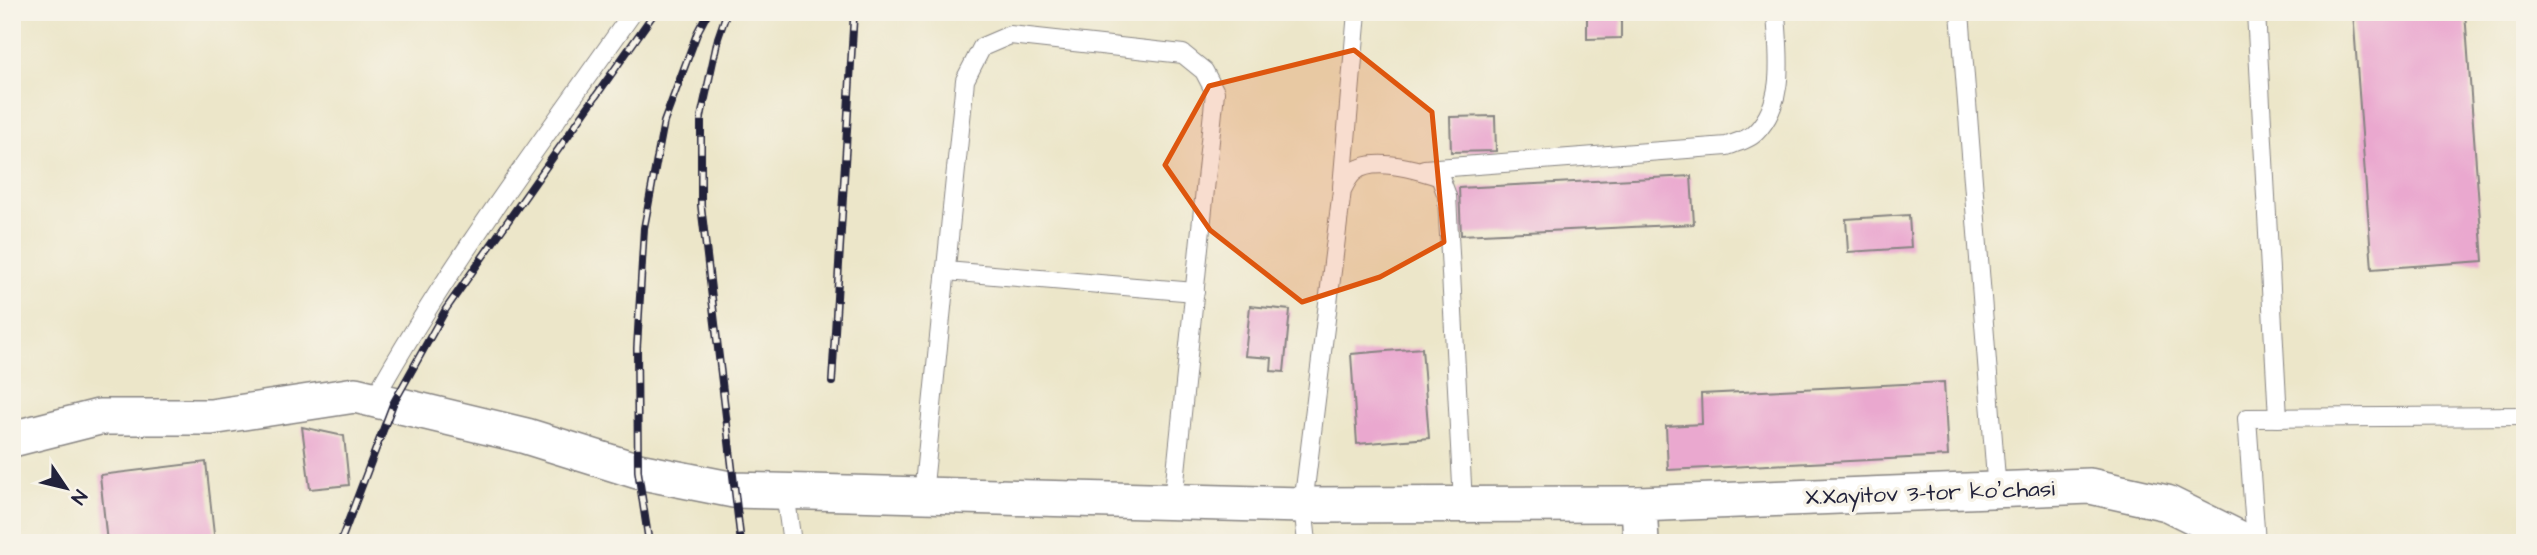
<svg xmlns="http://www.w3.org/2000/svg" width="2537" height="555" viewBox="0 0 2537 555" font-family="'Architects Daughter',sans-serif">
  <style>
    .building { fill: #eaa8cf }
    .lines { fill: none; stroke-linecap: round; stroke-linejoin: round }
    .lane-casing { stroke: #878482; stroke-width: 20 }
    .street-casing { stroke: #878482; stroke-width: 38 }
    .lane { stroke: #fff; stroke-width: 18 }
    .street { stroke: #fff; stroke-width: 35 }
    .rail-casing { stroke: #22223b; stroke-width: 8 }
    .rail { stroke: #f7f3e8; stroke-width: 5; stroke-dasharray: 16; stroke-linecap: butt }
    .marked { fill: #de560e; fill-opacity: 0.2; stroke: #de560e; stroke-width: 5; stroke-linejoin: round }
    .labels { text-anchor: middle; dominant-baseline: central; stroke-width: 7; stroke-linejoin: round; paint-order: stroke }
    .street-label { font-size: 23px; fill: #22223b; stroke: #f7f3e8 }
  </style>
  <rect width="100%" height="100%" fill="#f7f3e8"/>
  <filter id="ink" filterUnits="userSpaceOnUse"><feTurbulence type="fractalNoise" baseFrequency=".0143" numOctaves="2"/><feDisplacementMap in="SourceGraphic" scale="14" xChannelSelector="R" yChannelSelector="G"/><feConvolveMatrix kernelMatrix="1 2 1 2 8 2 1 2 1" color-interpolation-filters="sRGB"/></filter>
  <filter id="wash" filterUnits="userSpaceOnUse"><feTurbulence type="fractalNoise" baseFrequency=".00686" numOctaves="4" result="noise"/><feDisplacementMap in="SourceGraphic" scale="28" xChannelSelector="R" yChannelSelector="G"/><feGaussianBlur stdDeviation="1.57" result="paint"/><feColorMatrix in="noise" values="0 0 0 0 0 0 0 0 0 0 0 0 0 0 0 0 0 1.4 0 .05"/><feComposite in="paint" operator="in"/></filter>
  <g filter="url(#wash)">
    <rect width="100%" height="100%" fill="#ece6c9"/>
    <g id="blocks">
      <!-- building -->
      <g class="building">
        <polygon points="1587,12 1621,12 1621,38 1587,39"/>
        <polygon points="2353,12 2465,12 2483,261 2372,269"/>
        <polygon points="1495,116 1496,151 1451,152 1450,117"/>
        <polygon points="1691,176 1694,224 1461,235 1459,188"/>
        <polygon points="1909,215 1911,248 1848,252 1846,219"/>
        <polygon points="1250,306 1290,310 1284,372 1271,371 1272,358 1245,356"/>
        <polygon points="1422,348 1429,438 1357,444 1351,354"/>
        <polygon points="1944,382 1948,456 1668,470 1666,426 1702,424 1701,394"/>
        <polygon points="302,427 344,436 349,485 310,489"/>
        <polygon points="206,462 215,543 107,543 100,475"/>
      </g>
    </g>
  </g>
  <g filter="url(#ink)">
    <use href="#blocks" fill-opacity="0" stroke="#878482" stroke-width="2"/>
    <g class="lines">
      <!-- lane casing -->
      <g class="lane-casing">
        <g id="lane">
          <polyline points="1960,12 1997,492"/>
          <polyline points="2256,12 2278,418"/>
          <path d="M1424,169L1727,146C1735,143 1750,139 1756,132C1787,100 1778,53 1776,12"/>
          <polyline points="1342,187 1357,12"/>
          <polyline points="946,271 1195,292"/>
          <path d="M374,399C449,264 544,139 633,12"/>
          <polyline points="785,492 792,543"/>
          <polyline points="923,495 965,80 982,47 1010,35 1183,54 1204,71 1215,92 1173,501"/>
          <path d="M1307,543L1303,505L1342,190C1345,184 1349,176 1354,172C1373,156 1419,170 1440,177L1447,196L1463,504"/>
          <polyline points="2256,543 2247,418 2525,416"/>
        </g>
      </g>
      <!-- street casing -->
      <g class="street-casing">
        <g id="street">
          <polyline points="12,439 99,417 211,417 355,395 526,436 638,471 734,490 1303,505 1639,504"/>
          <polyline points="1641,543 1639,504 2090,486 2167,503 2248,543"/>
        </g>
      </g>
      <!-- lane -->
      <use href="#lane" class="lane"/>
      <!-- street -->
      <use href="#street" class="street"/>
      <!-- rail casing -->
      <g class="rail-casing">
        <g id="rail">
          <polyline points="727,12 718,38 701,117 701,205 741,543"/>
          <polyline points="832,382 854,12"/>
          <polyline points="340,543 393,404 446,309 655,12"/>
          <polyline points="649,543 638,471 637,348 644,228 664,122 698,31 708,12"/>
        </g>
      </g>
      <!-- rail -->
      <use href="#rail" class="rail"/>
    </g>
  </g>
  <!-- marked area -->
  <path class="marked" d="M1354,50L1432,112L1444,242L1380,277L1302,302L1210,230L1165,165L1209,86Z"/>
  <g class="labels">
    <!-- street labels -->
    <g class="street-label">
      <text transform="translate(1930 493) rotate(-2)">X.Xayitov 3-tor koʼchasi</text>
    </g>
  </g>
  <!-- margin -->
  <rect width="2537" height="555" fill="none" stroke="#f7f3e8" stroke-width="42"/>
  <!-- north arrow -->
  <g transform="translate(66 488) rotate(125)" stroke="#f7f3e8" stroke-width="5" paint-order="stroke">
  <path d="M0-5L12 26L0 18L-12 26Z" fill="#22223b"/>
  <text y="-10" font-size="19" font-weight="bold" text-anchor="middle" fill="#22223b">N</text>
  </g>
</svg>
